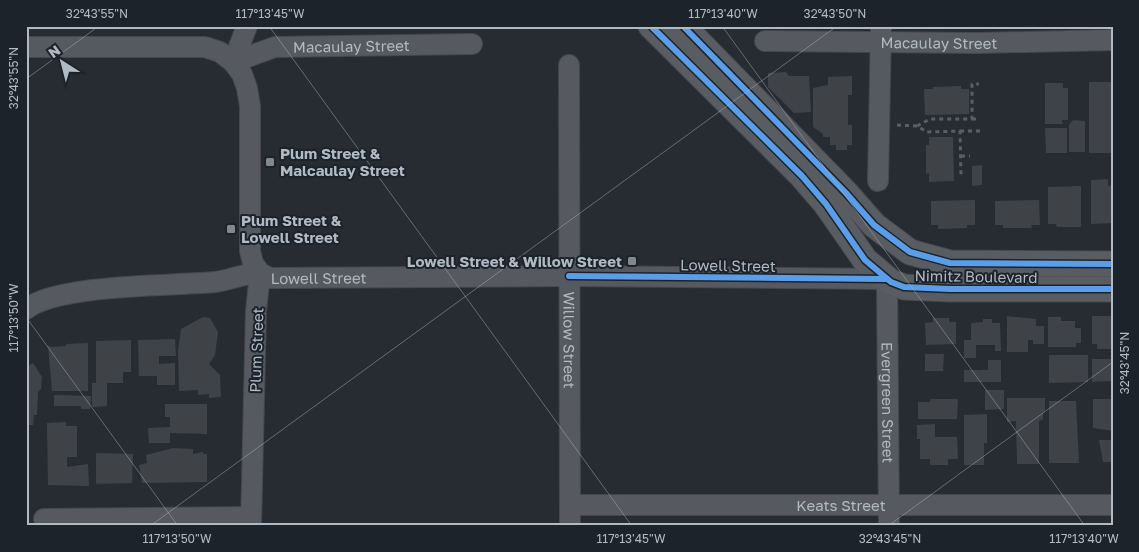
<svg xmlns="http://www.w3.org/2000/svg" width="1139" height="552" viewBox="0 0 1139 552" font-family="'Golos Text',sans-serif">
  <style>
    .building { fill: #3f4348 }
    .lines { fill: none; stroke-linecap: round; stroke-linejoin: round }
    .minor-casing { stroke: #44484d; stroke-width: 22 }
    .major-casing { stroke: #45494f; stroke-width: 27 }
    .path { stroke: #5a5f64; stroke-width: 3; stroke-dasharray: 4 4; stroke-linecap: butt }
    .minor { stroke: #565a60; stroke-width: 20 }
    .major { stroke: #595d61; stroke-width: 25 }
    .cycleway-casing { stroke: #1c232b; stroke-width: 9 }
    .cycleway { stroke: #5a9eea; stroke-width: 6 }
    .ticks { fill: none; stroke: #b1b9c3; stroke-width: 1; stroke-opacity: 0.45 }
    .poi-dot { fill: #818890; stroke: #1c232b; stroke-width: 2 }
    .labels { text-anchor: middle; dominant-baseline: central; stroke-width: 4; stroke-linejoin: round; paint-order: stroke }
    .street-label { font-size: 15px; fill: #b1b9c3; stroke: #1c232b }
    .poi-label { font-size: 15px; font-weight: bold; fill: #b1b9c3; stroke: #1c232b; text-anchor: start }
    .neatline { fill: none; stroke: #b1b9c3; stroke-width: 2 }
    .ticks-label { font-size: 12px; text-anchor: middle; fill: #b1b9c3 }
  </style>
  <rect width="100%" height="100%" fill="#272c32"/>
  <!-- building -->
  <g class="building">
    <polygon points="786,72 789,76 809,76 811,112 794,113 768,87 768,73"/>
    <polygon points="852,76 852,95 848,95 848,125 852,125 852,145 847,145 847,150 836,150 836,145 830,145 830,137 823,137 823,134 813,127 813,88 828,85 828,77"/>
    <rect x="1089" y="82" width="24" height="71"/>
    <polygon points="1045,83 1063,83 1063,88 1068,88 1068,120 1062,120 1063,124 1045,124"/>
    <polygon points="961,86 961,89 969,89 969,114 925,115 924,89 933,89 933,87"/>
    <polygon points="1073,120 1085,121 1085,152 1069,152 1069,125"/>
    <polygon points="1045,128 1067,128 1067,153 1046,153"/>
    <polygon points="929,137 953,137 954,181 929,182 929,173 926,174 926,145 929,145"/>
    <polygon points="982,165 982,185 972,186 972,166"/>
    <polygon points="1108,179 1108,186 1113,186 1113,223 1091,224 1091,180"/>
    <polygon points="1081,186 1081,227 1057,227 1056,224 1048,224 1048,187"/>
    <polygon points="975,200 975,225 967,225 967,228 938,229 938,225 931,225 931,201"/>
    <polygon points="1039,200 1040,225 1031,225 1032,228 1003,228 1003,225 995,225 995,201"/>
    <polygon points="1007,316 1036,319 1036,326 1044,326 1044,344 1033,344 1033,340 1028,340 1028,352 1007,352"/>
    <polygon points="1092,316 1113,316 1113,349 1097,349 1097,344 1092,344"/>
    <polygon points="203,317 210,318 218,332 215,355 209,364 220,375 221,397 209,398 209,394 198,395 198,390 179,391 178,351 181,329"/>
    <polygon points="1048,317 1061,317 1061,321 1075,321 1075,328 1081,328 1081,343 1076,343 1076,347 1048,347"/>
    <polygon points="933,318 949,318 949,322 956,322 956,344 926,345 925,323 933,322"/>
    <polygon points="983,319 992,319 992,323 1000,323 1001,351 995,351 995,345 976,345 976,358 964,358 964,340 971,340 971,323 983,322"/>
    <polygon points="175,339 176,356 159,356 159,364 175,363 175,385 157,385 157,376 139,376 138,340"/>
    <polygon points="131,340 131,372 123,372 123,383 107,383 107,406 92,407 92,383 96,383 96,341"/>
    <polygon points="88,343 88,391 52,391 48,345 51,347 66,346 66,344"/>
    <polygon points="925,354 944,354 943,371 925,371"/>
    <polygon points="1049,355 1088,355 1088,382 1049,383"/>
    <polygon points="1092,359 1113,359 1113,381 1092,382"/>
    <polygon points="988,360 1001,360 1001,382 964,382 964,370 988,370"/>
    <polygon points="33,363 42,377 41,389 38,392 37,415 34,415 33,425 26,425 26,367"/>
    <polygon points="985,390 1004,390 1004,409 985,410"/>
    <polygon points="54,395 91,396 90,409 81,409 81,406 54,406"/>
    <polygon points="1007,398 1045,398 1045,412 1043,412 1043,419 1039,421 1039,464 1017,464 1016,421 1007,422"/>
    <polygon points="930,399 958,399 957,419 918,419 918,402 930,402"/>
    <polygon points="1093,399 1113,399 1113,431 1093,428"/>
    <polygon points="1049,401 1076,401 1079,463 1049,463"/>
    <polygon points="165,404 207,404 207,434 170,433 170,443 149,443 148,428 170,427 170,417 165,417"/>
    <polygon points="987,414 987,443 984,443 984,465 964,465 964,415"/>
    <polygon points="66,422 66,426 77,426 77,457 67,457 67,467 88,464 89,486 48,485 47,423"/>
    <polygon points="935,424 935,437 957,437 958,459 948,459 948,465 930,465 930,459 920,459 920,439 917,439 917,425"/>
    <polygon points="1099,440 1113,440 1113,462 1103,462"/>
    <polygon points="173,448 193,449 193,454 203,452 203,454 207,454 207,482 142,483 139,465 147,463 146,455"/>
    <polygon points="96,453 133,454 132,483 96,484"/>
  </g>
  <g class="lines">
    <!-- minor casing -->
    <g class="minor-casing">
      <g id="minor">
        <path id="s1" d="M765,41L978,43L1113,40"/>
        <polyline points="26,47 205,47 220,52 233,62 242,74 247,88 250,106 250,251 253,263 260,273 256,311 251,526"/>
        <path id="s2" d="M233,62L275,47L472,44"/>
        <polyline points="233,62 247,26"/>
        <path id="s3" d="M569,65L570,526"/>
        <polyline points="878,181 881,26"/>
        <path id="s4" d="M26,309C58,284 172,286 215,282C226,281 252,271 261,274C265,275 267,277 271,278L569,276L887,279L889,526"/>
        <path id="s5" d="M570,505H1113"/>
        <polyline points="44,519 251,517"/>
      </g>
    </g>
    <!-- major casing -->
    <g class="major-casing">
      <g id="major">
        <polyline points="651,26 802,176 826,204 865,260 891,282 904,287 950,289 1113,289"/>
        <polyline points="683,26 846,193 874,225 910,252 950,263 1113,264"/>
      </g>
    </g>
    <!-- path -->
    <g class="path">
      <polyline points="972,119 980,119"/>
      <polyline points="897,125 917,126 927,132 960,131 961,176"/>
      <polyline points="917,126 930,119 972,119 972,84 979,84"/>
      <polyline points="960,131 980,131"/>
      <polyline points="961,156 970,156"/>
    </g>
    <!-- minor -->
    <use href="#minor" class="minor"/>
    <!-- major -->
    <use href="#major" class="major"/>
    <!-- cycleway casing -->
    <g class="cycleway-casing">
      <g id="cycleway">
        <polyline points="651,26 802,176 826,204 865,260 891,282 904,287 950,289 1113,289"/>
        <polyline points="683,26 846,193 874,225 910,252 950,263 1113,264"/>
        <polyline points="569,276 887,279"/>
      </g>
    </g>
    <!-- cycleway -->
    <use href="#cycleway" class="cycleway"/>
  </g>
  <!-- ticks -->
  <path class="ticks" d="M269,26L632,526M722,26L1085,526M26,79L99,26M26,317L178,526M150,526L837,26M888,526L1113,362"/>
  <!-- markers -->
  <g class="poi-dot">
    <rect x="265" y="157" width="10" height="10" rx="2.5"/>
    <rect x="226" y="224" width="10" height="10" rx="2.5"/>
    <rect x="627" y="256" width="10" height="10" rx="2.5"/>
  </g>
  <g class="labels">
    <!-- street labels -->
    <g class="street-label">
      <text stroke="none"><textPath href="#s1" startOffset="174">Macaulay Street</textPath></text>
      <text stroke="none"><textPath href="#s2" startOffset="121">Macaulay Street</textPath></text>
      <text transform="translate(728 265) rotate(1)">Lowell Street</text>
      <text transform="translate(976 276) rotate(1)">Nimitz Boulevard</text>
      <text stroke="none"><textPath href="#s4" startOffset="298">Lowell Street</textPath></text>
      <text stroke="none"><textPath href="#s3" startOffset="275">Willow Street</textPath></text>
      <text transform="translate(256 350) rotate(-88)">Plum Street</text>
      <text stroke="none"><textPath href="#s4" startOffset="990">Evergreen Street</textPath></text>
      <text stroke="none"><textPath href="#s5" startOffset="271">Keats Street</textPath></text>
    </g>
    <!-- poi labels -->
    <g class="poi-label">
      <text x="280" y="153">Plum Street &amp;<tspan x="280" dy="17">Malcaulay Street</tspan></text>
      <text x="241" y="220">Plum Street &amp;<tspan x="241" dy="17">Lowell Street</tspan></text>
      <text x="622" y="261" text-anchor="end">Lowell Street &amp; Willow Street</text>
    </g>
  </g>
  <!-- border -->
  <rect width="1139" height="552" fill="none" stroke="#1c232b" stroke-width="55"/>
  <!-- north arrow -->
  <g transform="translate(62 62) rotate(324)" stroke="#1c232b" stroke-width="4" paint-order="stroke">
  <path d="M0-4L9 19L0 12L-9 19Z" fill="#b1b9c3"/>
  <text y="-8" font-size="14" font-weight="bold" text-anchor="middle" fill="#b1b9c3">N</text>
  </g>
  <rect x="28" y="28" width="1084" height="496" class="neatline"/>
  <g class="ticks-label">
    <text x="97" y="18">32°43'55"N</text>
    <text x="270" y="18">117°13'45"W</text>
    <text x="723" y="18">117°13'40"W</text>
    <text x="835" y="18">32°43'50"N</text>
    <text transform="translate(14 78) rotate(-90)" y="4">32°43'55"N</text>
    <text transform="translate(14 318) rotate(-90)" y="4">117°13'50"W</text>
    <text transform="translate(1125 363) rotate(-90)" y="4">32°43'45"N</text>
    <text x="177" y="543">117°13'50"W</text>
    <text x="631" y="543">117°13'45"W</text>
    <text x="890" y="543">32°43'45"N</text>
    <text x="1084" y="543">117°13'40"W</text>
  </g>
</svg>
